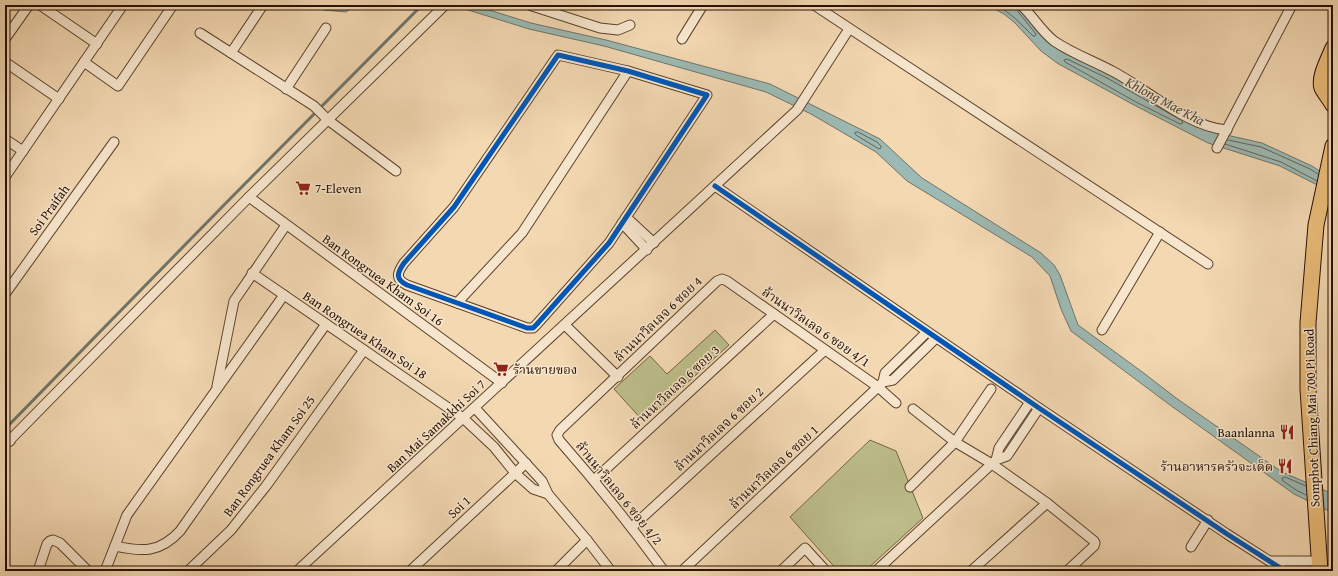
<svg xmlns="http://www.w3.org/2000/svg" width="1338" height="576" viewBox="0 0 1338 576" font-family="'Gentium Book Plus','Noto Serif Thai',serif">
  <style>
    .green { fill: #bdbe8b; stroke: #726746 }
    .water { fill: #9db9b3; stroke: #6e756b }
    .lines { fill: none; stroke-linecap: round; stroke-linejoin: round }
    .shore { stroke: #62645a; stroke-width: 1 }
    .stream { stroke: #6e756b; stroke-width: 3 }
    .minor-casing { stroke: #5a422c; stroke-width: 11 }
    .tertiary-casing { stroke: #5a422c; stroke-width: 14 }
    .primary-casing { stroke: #271000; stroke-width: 17 }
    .minor { stroke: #f7e6cd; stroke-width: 9 }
    .tertiary { stroke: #f7e6cd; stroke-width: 12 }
    .primary { stroke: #eabc79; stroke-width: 15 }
    .cycleway-casing { stroke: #f7e6cd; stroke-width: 8 }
    .cycleway { stroke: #0057b8; stroke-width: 5 }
    .labels { text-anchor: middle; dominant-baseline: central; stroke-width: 3; stroke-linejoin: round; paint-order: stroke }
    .poi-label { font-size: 13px; fill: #271000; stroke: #f7e6cd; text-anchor: start }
    .street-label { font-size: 13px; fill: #271000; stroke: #f7e6cd }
    .water-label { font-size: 14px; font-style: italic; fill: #504b3f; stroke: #f7e6cd }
  </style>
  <rect width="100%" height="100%" fill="#f3d8b2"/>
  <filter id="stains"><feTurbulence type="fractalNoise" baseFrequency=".005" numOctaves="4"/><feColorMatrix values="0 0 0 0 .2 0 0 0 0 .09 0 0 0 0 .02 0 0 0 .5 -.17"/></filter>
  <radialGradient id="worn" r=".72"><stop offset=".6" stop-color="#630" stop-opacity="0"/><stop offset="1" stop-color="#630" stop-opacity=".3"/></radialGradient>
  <!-- green -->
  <g class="green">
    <polygon points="715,330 729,345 644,422 614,389 650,356 667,374"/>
    <polygon points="870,440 896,451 923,518 865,571 838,571 790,517"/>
  </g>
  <!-- water -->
  <g class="water">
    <polygon points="313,5 356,5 346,12 324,10"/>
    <polygon points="452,5 473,5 531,23 606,40 770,84 880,139 922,178 1041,253 1054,265 1060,275 1078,325 1145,374 1176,398 1282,472 1333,494 1333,513 1294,494 1170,405 1071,331 1061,309 1050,276 1032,257 907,181 876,152 811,114 766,92 604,46 529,29"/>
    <polygon points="987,5 1017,5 1045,39 1062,52 1109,75 1209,131 1262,143 1312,166 1333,180 1333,195 1327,190 1280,166 1208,143 1134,105 1057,63 1041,51 1015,23 1004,14"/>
  </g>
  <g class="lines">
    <!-- shore -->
    <g class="shore">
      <path d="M996,5C1011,13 1021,24 1033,36H1035L1036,34L1016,9L1015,5"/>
      <polyline points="1179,119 1107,78 1067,59 1064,60 1065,62 1136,102 1180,124 1183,123 1181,120"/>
      <polygon points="858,132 877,142 881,146 881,148 879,149 856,135 855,133"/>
      <polyline points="1228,140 1261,147 1310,169 1318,174"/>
      <polyline points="1225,144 1281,162 1317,181"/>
      <polyline points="1306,486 1285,477 1282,478 1283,481 1296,490 1306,495"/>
    </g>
    <!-- stream -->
    <polyline class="stream" points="5,429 223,206 422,5"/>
    <!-- minor casing -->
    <g class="minor-casing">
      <g id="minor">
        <polyline points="40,5 97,44"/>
        <polyline points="529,5 600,28 618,30 630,25"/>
        <polyline points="814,5 1208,264"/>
        <path d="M1021,5C1033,16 1041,31 1054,41C1073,54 1094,61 1114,72C1148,90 1188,127 1227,130"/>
        <polyline points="200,33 314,106 328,120 396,171"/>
        <polyline points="5,39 29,5"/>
        <polyline points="682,39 703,5"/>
        <polyline points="231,53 263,5"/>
        <path d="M558,55L628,71L707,95L609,243L537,324L533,328H527L407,285C395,279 397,273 404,263L454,207Z"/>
        <polyline points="5,62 59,99"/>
        <polyline points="84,62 118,86 173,5"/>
        <polyline points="286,89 326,28"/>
        <polyline points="5,139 23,151"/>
        <polyline points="1217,148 1292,5"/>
        <polyline points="5,177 123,5"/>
        <polyline points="715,186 1039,408 1227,534 1285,571"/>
        <polyline points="249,197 502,383"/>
        <polyline points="626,217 654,243"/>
        <polyline points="622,223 647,250"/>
        <polyline points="252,273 463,418 494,447 515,473 533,489 548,494"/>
        <polyline points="5,294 114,142"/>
        <polyline points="457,303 522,233 628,71"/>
        <polyline points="565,325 618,377"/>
        <polyline points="1102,330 1160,232"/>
        <polyline points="883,382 893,380 936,338"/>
        <polyline points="217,386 234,301 286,225"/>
        <polyline points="475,408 542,481 548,494 587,540 611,571"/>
        <polyline points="913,409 955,442 992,464 1047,503 1094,541 1095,543 1094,546 1067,571"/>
        <polyline points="5,445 249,197 445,5"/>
        <polyline points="996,460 999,448 1030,402"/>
        <polyline points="594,480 774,314"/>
        <polyline points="910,487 955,442 991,389"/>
        <polyline points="632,527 825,350"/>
        <path d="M115,546C142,552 160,553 180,531L326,324"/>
        <polyline points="1191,547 1208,520"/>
        <polyline points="1270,561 1319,561"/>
        <polyline points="38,571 47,544 50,541 53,540 60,543 88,571"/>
        <polyline points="105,571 127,515 284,295"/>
        <polyline points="188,571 231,530 266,486 364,350"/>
        <polyline points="297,571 797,110 849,29"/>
        <polyline points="410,571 526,463"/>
        <polyline points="556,571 587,540"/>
        <path d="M664,571C631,526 596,482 559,440L557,435L560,430L717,281L722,279L727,281L878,387L896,403"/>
        <polyline points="682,571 878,387 883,382 885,373 927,332"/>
        <polyline points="781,571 805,548 826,571"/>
        <polyline points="876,571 996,460 1007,456 1039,408"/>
        <polyline points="971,571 1047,503"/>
      </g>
    </g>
    <!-- tertiary casing -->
    <g class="tertiary-casing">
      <polyline id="tertiary" points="5,436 9,440"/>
    </g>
    <!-- primary casing -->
    <g class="primary-casing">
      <g id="primary">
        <path d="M1333,48C1329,58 1318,78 1322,88C1325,94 1330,99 1333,105"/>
        <polyline points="1320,571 1308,389 1308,323 1316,225 1333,146"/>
      </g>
    </g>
    <!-- minor -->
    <use href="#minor" class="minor"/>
    <!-- tertiary -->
    <use href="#tertiary" class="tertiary"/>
    <!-- primary -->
    <use href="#primary" class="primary"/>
    <!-- cycleway casing -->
    <g class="cycleway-casing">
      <g id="cycleway">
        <path d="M558,55L628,71L707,95L609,243L537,324L533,328H527L407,285C395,279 397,273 404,263L454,207Z"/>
        <polyline points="715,186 1039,408 1227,534 1285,571"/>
      </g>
    </g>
    <!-- cycleway -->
    <use href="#cycleway" class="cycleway"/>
  </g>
  <!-- icons -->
  <defs>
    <g id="supermarket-bare" transform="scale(1.2)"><path d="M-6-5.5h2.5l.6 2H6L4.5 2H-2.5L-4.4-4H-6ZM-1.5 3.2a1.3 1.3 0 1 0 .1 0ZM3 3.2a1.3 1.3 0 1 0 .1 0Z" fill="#8f2418" stroke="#f7e6cd" stroke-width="2.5" paint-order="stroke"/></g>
    <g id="restaurant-bare" transform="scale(1.2)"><path d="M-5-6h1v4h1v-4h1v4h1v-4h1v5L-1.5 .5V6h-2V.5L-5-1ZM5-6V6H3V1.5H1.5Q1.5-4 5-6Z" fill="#8f2418" stroke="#f7e6cd" stroke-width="2.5" paint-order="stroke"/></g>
  </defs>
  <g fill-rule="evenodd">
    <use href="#supermarket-bare" x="303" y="188"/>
    <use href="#supermarket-bare" x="501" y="369"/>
    <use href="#restaurant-bare" x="1287" y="432"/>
    <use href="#restaurant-bare" x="1285" y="466"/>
  </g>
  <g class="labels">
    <!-- poi labels -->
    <g class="poi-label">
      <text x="315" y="188">7-Eleven</text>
      <text x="513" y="369">ร้านขายของ</text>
      <text x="1275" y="432" text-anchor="end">Baanlanna</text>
      <text x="1273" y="466" text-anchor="end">ร้านอาหารครัวจะเด็ด</text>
    </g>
    <!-- street labels -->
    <g class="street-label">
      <text transform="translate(49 210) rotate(-54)">Soi Praifah</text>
      <text transform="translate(383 280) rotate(36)">Ban Rongruea Kham Soi 16</text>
      <text transform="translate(658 319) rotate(-44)">ล้านนาวิลเลจ 6 ซอย 4</text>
      <text transform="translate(816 327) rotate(35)">ล้านนาวิลเลจ 6 ซอย 4/1</text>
      <text transform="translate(365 335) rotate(34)">Ban Rongruea Kham Soi 18</text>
      <text transform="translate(675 387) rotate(-43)">ล้านนาวิลเลจ 6 ซอย 3</text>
      <text transform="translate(1312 418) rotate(-92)">Somphot Chiang Mai 700 Pi Road</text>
      <text transform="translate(436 426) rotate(-43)">Ban Mai Samakkhi Soi 7</text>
      <text transform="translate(719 429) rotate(-43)">ล้านนาวิลเลจ 6 ซอย 2</text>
      <text transform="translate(269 456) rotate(-54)">Ban Rongruea Kham Soi 25</text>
      <text transform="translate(774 467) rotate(-43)">ล้านนาวิลเลจ 6 ซอย 1</text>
      <text transform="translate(619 493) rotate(51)">ล้านนาวิลเลจ 6 ซอย 4/2</text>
      <text transform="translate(459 507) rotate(-43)">Soi 1</text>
    </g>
    <!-- water labels -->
    <g class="water-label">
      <text transform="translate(1165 101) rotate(28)">Khlong Mae Kha</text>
    </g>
  </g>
  <!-- margin -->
  <rect width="1338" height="576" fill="none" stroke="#f3d8b2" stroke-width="20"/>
  <rect x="6" y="6" width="1326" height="564" fill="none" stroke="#271000" stroke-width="2"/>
  <rect x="10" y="10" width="1318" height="556" fill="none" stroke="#271000"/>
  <rect width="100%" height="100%" filter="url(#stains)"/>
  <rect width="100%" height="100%" fill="url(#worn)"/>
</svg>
